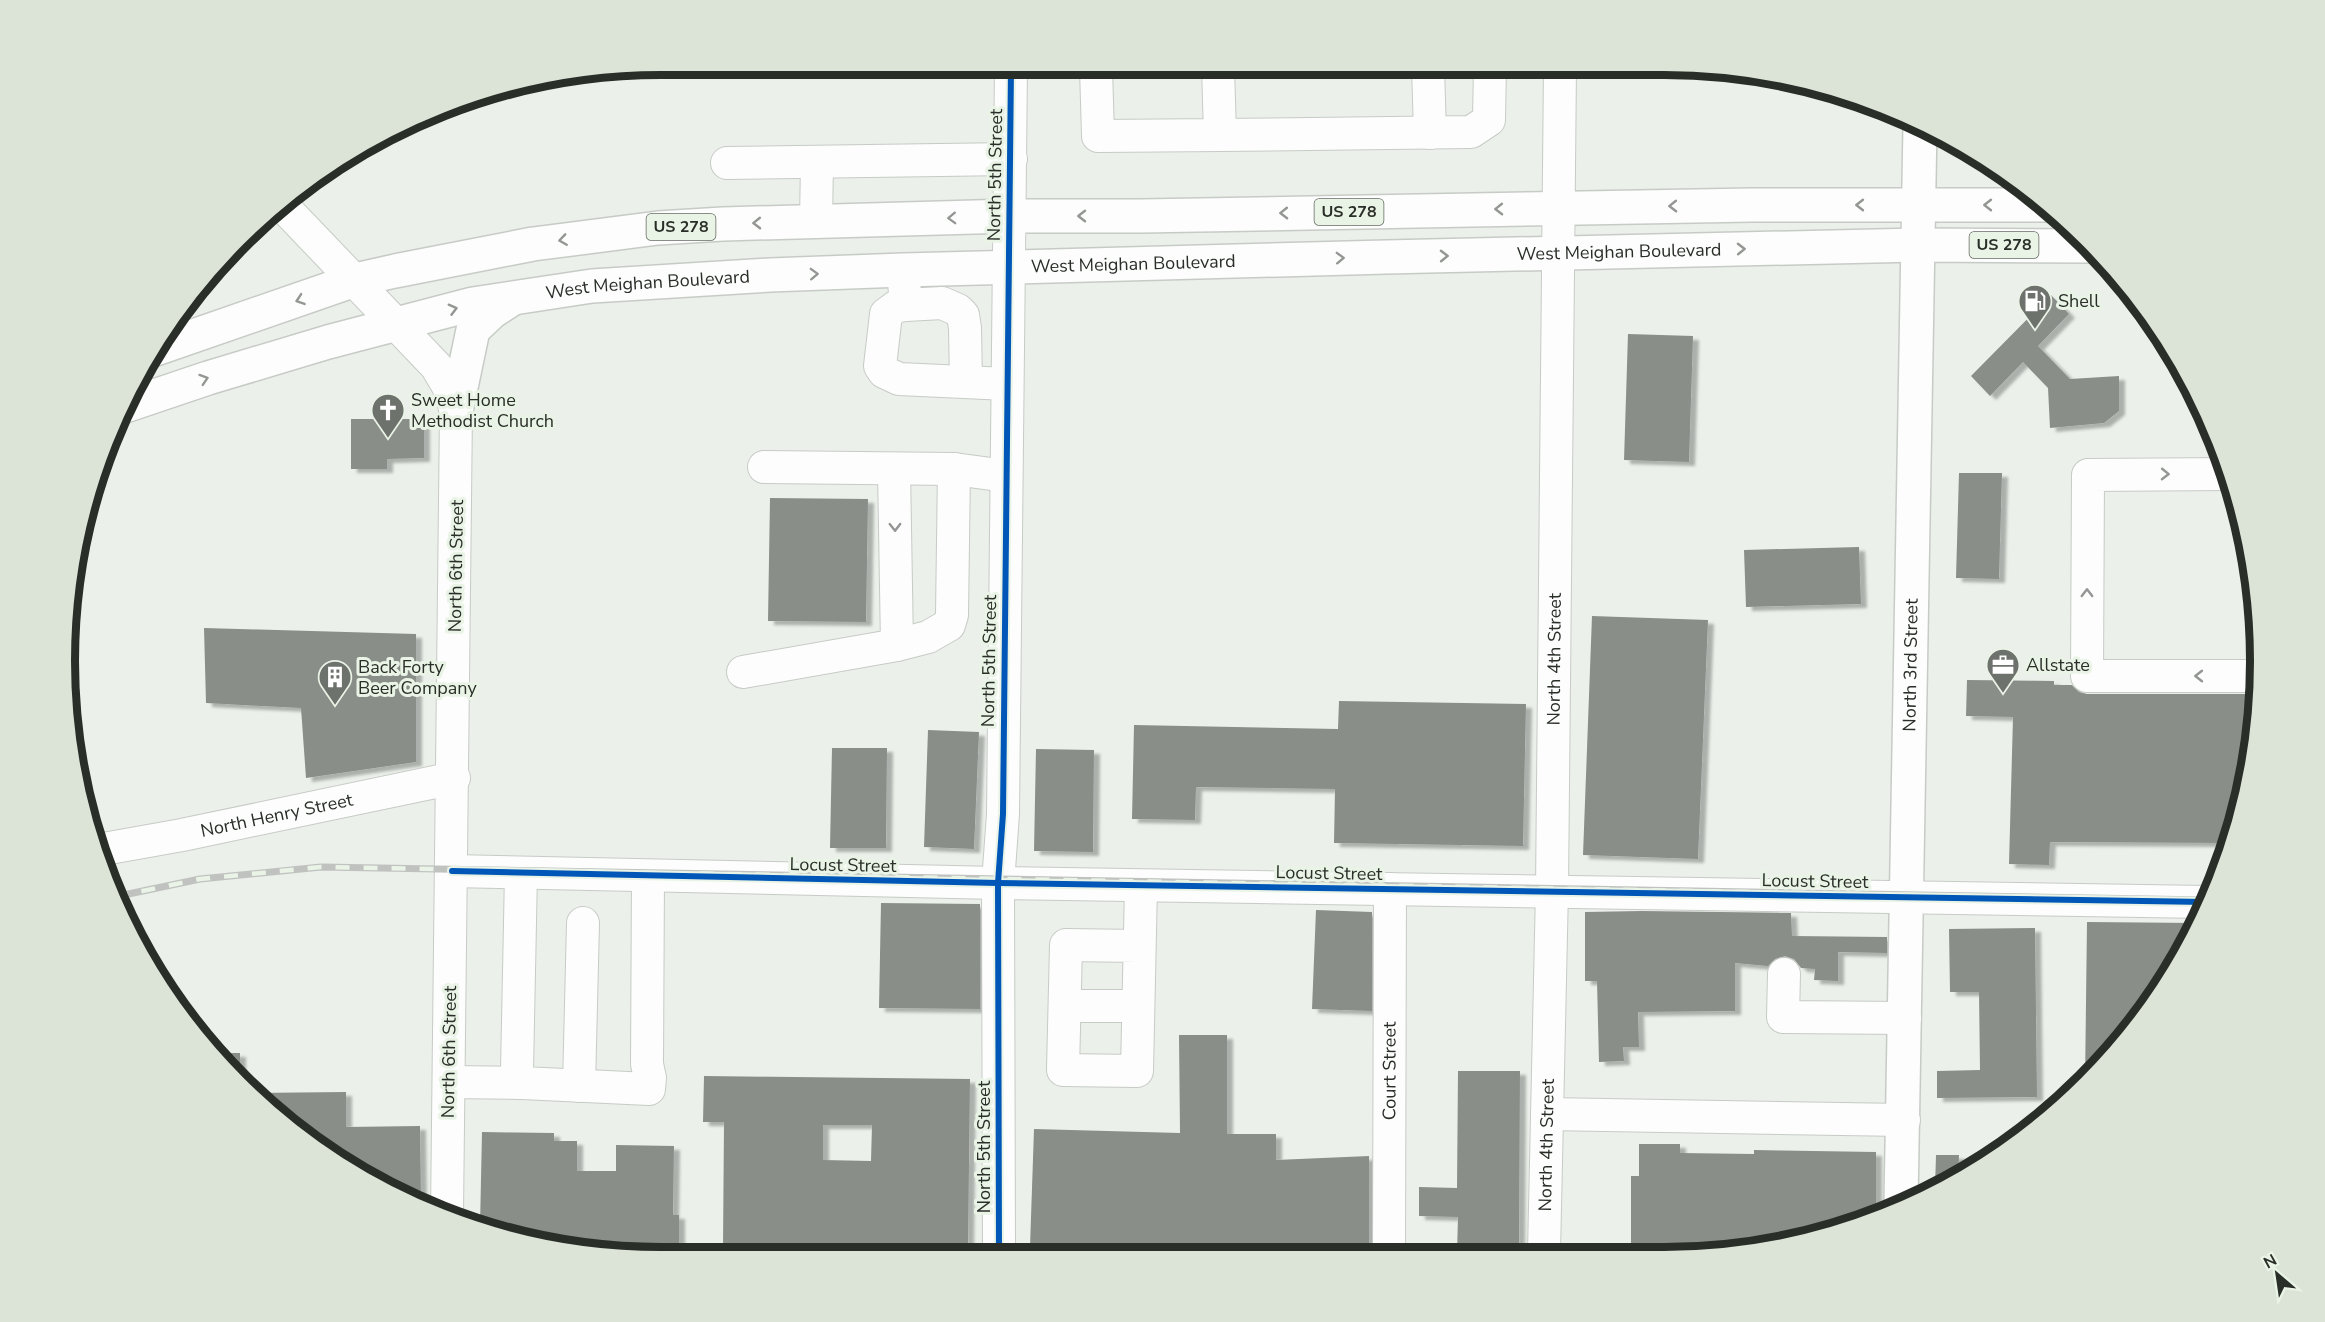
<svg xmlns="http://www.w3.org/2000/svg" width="2325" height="1322" viewBox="0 0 2325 1322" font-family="'Nunito Sans',sans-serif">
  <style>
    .building { fill: #8a8e89; fill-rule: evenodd; filter: url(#shadow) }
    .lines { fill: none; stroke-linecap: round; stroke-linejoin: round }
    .minor-casing { stroke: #c7cbc6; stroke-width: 34 }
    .major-casing { stroke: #c7cbc6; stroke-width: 36 }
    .highway-casing { stroke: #c7cbc6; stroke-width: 36 }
    .minor { stroke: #fcfdfc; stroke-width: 32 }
    .major { stroke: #fcfdfc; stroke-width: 33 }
    .highway { stroke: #fcfdfc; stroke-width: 33 }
    .rail-casing { stroke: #c0c2c0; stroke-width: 7 }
    .rail { stroke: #eaf4e6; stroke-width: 4.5; stroke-dasharray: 14; stroke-linecap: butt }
    .cycleway-casing { stroke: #eaf4e6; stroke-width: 10 }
    .cycleway { stroke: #0057b8; stroke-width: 6 }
    .oneway { stroke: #939692 }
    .labels { text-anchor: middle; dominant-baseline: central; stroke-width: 6; stroke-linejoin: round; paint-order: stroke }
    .shield { fill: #eaf4e6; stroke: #646961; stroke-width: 1.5 }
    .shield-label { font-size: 16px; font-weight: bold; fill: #2a2e28 }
    .street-label { font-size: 18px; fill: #2a2e28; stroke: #eaf4e6 }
    .poi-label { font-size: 18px; fill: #2a2e28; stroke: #eaf4e6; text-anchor: start }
    .rim { fill: none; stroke: #2a2e28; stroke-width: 8 }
  </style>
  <defs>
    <filter id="shadow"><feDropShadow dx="6" dy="4" stdDeviation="1.5" flood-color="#0004"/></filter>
  </defs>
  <rect width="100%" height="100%" fill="#ebf0ea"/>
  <!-- building -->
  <g class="building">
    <polygon points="2051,295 2069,314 2038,346 2070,379 2119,376 2119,411 2104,423 2050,428 2048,388 2023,362 1990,396 1971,376"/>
    <polygon points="1628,334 1693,336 1689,462 1624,460"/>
    <polygon points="351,419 424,419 424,458 387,459 387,469 351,469"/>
    <polygon points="1959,473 2002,473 1999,579 1956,578"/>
    <polygon points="770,498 868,499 866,622 768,621"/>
    <polygon points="1859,547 1861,604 1746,607 1744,550"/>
    <polygon points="1592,616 1708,620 1698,859 1583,855"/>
    <polygon points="204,628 416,634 416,762 306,778 301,708 206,703"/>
    <polygon points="1967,680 2054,681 2054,685 2072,685 2079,692 2087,694 2257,694 2255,739 2231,843 2050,842 2049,865 2009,864 2013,717 1966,716"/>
    <polygon points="1339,701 1526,704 1523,846 1334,843 1335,789 1196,787 1195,820 1132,819 1134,725 1338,729"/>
    <polygon points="928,730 979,732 974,849 924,847"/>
    <polygon points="832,748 887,748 886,848 830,848"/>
    <polygon points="1036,749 1094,750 1093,852 1034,851"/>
    <polygon points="881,903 980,904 980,1009 879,1008"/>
    <polygon points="1316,910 1372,912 1372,1011 1312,1009"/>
    <polygon points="1642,911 1791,913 1792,936 1887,937 1887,953 1838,952 1838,981 1814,980 1815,969 1801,968 1794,959 1785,956 1775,959 1768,966 1735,963 1735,1011 1638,1012 1639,1047 1623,1047 1624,1061 1599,1062 1597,981 1585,981 1585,912"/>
    <polygon points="2087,922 2197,923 2180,960 2085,1084"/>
    <polygon points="2035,928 2037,1097 1937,1098 1937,1071 1980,1070 1979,992 1950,992 1949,929"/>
    <polygon points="1179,1035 1227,1035 1227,1134 1276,1134 1276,1160 1369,1156 1369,1253 1324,1254 1325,1251 1178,1250 1030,1247 1034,1129 1180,1133"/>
    <polygon points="212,1053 240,1053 240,1082 212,1054"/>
    <polygon points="1458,1071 1520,1071 1519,1253 1457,1253 1458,1217 1419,1216 1419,1187 1457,1188"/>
    <path d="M704,1076L970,1079L968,1249L723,1246L724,1122H703ZM823,1125H872L871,1161L823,1160Z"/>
    <polygon points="346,1092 346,1127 420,1126 421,1202 362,1177 268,1110 251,1093"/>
    <polygon points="482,1132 554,1133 554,1141 577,1141 577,1171 616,1171 616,1145 674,1146 673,1215 679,1215 679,1244 538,1242 506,1237 480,1226"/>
    <polygon points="1639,1144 1680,1144 1680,1153 1754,1154 1754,1150 1876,1152 1876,1216 1856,1226 1742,1252 1631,1253 1631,1176 1639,1176"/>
    <polygon points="1936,1155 1959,1155 1958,1175 1935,1187"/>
  </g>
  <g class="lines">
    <!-- minor casing -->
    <g class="minor-casing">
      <g id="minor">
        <polyline points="1428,67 1430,133"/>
        <polyline points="1096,68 1098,136 1220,135 1218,67"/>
        <polyline points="1220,135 1471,132 1489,120 1490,67"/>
        <polyline points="727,163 1011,159"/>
        <polyline points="280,203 436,366 448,386 456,411 447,1213"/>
        <polyline points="816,222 817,162"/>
        <polyline points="903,270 906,305 897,306 886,314 880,366 884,372 899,379 1007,384"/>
        <polyline points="906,305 942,303 958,310 963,315 965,328 966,382"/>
        <polyline points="764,467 954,469 1006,476"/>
        <polyline points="894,469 897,645"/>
        <polyline points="2228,474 2088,475 2087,676 2257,676"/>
        <polyline points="743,672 897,645 928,637 949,625 952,615 954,469"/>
        <path id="s1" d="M98,850L182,835L454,778"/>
        <polyline points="452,871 998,883 2206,902"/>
        <polyline points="521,873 517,1071 522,1083 649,1089 650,1078 647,1064 648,876"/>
        <polyline points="1139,946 1066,945 1063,1070 1137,1071 1141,886"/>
        <polyline points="1784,974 1783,1017 1905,1018"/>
        <polyline points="1065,1006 1138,1006"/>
        <polyline points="449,1082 522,1083"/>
        <polyline points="579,1086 583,923"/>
        <polyline points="1547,1114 1904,1120"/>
        <path id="s2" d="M1544,1253L1552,889L1560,66"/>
        <path id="s3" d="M1389,1254L1390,889"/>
        <polyline points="999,1255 998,883 1003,814 1011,68"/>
      </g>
    </g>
    <!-- major casing -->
    <g class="major-casing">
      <g id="major">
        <path id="s4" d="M1901,1203L1920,125"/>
      </g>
    </g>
    <!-- highway casing -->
    <g class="highway-casing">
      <g id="highway">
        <polyline points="153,350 355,280 395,271 533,244 658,228 723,224 1010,216 1141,216 1752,205 2047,205"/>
        <path id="s5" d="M122,407L208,378L328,342L473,304L592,286L770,275L903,270L1386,257L1918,245L2089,246"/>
        <polyline points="456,411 473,330 492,312 512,299"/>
      </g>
    </g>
    <!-- minor -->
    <use href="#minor" class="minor"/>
    <!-- major -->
    <use href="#major" class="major"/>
    <!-- highway -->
    <use href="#highway" class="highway"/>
    <!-- rail casing -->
    <g class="rail-casing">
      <polyline id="rail" points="114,897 200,879 321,867 2207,900"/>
    </g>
    <!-- rail -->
    <use href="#rail" class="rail"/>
    <!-- cycleway casing -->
    <g class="cycleway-casing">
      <g id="cycleway">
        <polyline points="452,871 998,883 2206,902"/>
        <polyline points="999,1255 998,883 1003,814 1011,68"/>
      </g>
    </g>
    <!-- cycleway -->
    <use href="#cycleway" class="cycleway"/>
  </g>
  <!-- one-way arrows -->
  <defs><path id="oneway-chevron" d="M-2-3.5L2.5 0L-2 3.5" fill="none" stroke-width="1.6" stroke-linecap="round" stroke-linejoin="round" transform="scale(1.5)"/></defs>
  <g class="oneway">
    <use href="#oneway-chevron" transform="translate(1860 205) rotate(-180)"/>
    <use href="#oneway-chevron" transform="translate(1988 205) rotate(180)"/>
    <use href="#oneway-chevron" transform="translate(1673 206) rotate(179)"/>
    <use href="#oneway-chevron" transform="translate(1499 209) rotate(179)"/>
    <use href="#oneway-chevron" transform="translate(1284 213) rotate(179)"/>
    <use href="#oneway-chevron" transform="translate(1082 216) rotate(180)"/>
    <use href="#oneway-chevron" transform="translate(952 218) rotate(178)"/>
    <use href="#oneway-chevron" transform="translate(757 223) rotate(179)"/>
    <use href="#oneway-chevron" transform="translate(563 240) rotate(172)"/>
    <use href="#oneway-chevron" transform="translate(1741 249) rotate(-1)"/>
    <use href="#oneway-chevron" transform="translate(1444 256) rotate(-1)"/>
    <use href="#oneway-chevron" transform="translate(1340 258) rotate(-2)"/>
    <use href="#oneway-chevron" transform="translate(814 274) rotate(-2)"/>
    <use href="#oneway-chevron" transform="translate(300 300) rotate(161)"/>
    <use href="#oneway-chevron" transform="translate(453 309) rotate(-15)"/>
    <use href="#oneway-chevron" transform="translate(204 379) rotate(-18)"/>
    <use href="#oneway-chevron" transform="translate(2165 474) rotate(1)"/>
    <use href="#oneway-chevron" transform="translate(895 527) rotate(89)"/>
    <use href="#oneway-chevron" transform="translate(2087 593) rotate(-90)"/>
    <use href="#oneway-chevron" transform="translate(2199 676) rotate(180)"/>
  </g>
  <!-- icons -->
  <defs>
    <g id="fuel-pin" transform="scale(1.725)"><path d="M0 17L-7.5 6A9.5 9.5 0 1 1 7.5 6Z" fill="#6e726c" stroke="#eaf4e6"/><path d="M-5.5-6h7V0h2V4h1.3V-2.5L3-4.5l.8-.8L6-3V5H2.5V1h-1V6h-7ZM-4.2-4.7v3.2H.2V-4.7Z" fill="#fff"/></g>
    <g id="church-pin" transform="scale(1.725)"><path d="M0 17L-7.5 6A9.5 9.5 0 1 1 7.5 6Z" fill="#6e726c" stroke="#eaf4e6"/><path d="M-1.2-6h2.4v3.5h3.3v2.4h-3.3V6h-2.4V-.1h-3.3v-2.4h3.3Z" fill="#fff"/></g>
    <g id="office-pin" transform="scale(1.725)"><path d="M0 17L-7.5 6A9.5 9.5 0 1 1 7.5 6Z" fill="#6e726c" stroke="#eaf4e6"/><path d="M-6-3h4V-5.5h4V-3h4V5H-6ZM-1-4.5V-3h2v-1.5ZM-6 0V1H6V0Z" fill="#fff"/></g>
    <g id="building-pin" transform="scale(1.725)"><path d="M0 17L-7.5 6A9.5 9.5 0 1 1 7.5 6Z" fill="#6e726c" stroke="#eaf4e6"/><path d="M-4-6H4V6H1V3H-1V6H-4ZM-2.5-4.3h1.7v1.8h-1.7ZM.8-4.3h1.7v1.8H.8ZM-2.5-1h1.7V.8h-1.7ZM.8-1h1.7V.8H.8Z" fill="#fff"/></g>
  </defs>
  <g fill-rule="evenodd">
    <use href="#fuel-pin" x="2035" y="301"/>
    <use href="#church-pin" x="388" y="410"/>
    <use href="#office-pin" x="2003" y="665"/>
    <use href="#building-pin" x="335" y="677"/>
  </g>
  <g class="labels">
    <!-- shield labels -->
    <g class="shield">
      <rect x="1314.5" y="199" width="69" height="26" rx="4.5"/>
      <rect x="646.5" y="214" width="69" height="26" rx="4.5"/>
      <rect x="1969.5" y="232" width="69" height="26" rx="4.5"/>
    </g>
    <g class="shield-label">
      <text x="1349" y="212">US 278</text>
      <text x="681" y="227">US 278</text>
      <text x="2004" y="245">US 278</text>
    </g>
    <!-- street labels -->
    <g class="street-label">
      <text transform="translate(995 175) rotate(-89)">North 5th Street</text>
      <text stroke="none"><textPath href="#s5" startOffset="1514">West Meighan Boulevard</textPath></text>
      <text stroke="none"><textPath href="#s5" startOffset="1028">West Meighan Boulevard</textPath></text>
      <text stroke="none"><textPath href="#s5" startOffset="542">West Meighan Boulevard</textPath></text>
      <text transform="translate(456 566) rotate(-89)">North 6th Street</text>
      <text stroke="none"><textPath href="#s2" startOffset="594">North 4th Street</textPath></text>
      <text transform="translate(989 661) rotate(-89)">North 5th Street</text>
      <text stroke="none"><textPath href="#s4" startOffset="538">North 3rd Street</textPath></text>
      <text stroke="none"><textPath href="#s1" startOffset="182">North Henry Street</textPath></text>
      <text transform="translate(843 865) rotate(1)">Locust Street</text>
      <text transform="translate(1329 873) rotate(1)">Locust Street</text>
      <text transform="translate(1815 881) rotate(1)">Locust Street</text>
      <text transform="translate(449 1052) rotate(-89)">North 6th Street</text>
      <text stroke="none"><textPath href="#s3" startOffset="183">Court Street</textPath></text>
      <text stroke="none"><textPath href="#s2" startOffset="108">North 4th Street</textPath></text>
      <text transform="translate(984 1147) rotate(-90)">North 5th Street</text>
    </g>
    <!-- poi labels -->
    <g class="poi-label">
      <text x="2058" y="301">Shell</text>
      <text x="411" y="400">Sweet Home<tspan x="411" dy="21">Methodist Church</tspan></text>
      <text x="2026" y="665">Allstate</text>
      <text x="358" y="667">Back Forty<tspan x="358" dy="21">Beer Company</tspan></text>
    </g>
  </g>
  <!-- crop -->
  <path d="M0 0H2325V1322H0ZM661 75H1664A586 586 0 0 1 2250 661V661A586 586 0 0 1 1664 1247H661A586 586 0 0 1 75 661V661A586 586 0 0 1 661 75Z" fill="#dbe4d7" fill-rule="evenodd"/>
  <path class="rim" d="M661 75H1664A586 586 0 0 1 2250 661V661A586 586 0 0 1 1664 1247H661A586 586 0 0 1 75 661V661A586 586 0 0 1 661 75Z"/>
  <!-- north arrow -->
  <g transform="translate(2277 1274) rotate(331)" stroke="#eaf4e6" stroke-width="4.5" paint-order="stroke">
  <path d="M0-4.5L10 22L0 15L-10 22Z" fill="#2a2e28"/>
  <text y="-9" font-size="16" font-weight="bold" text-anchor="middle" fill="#2a2e28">N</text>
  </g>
</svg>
